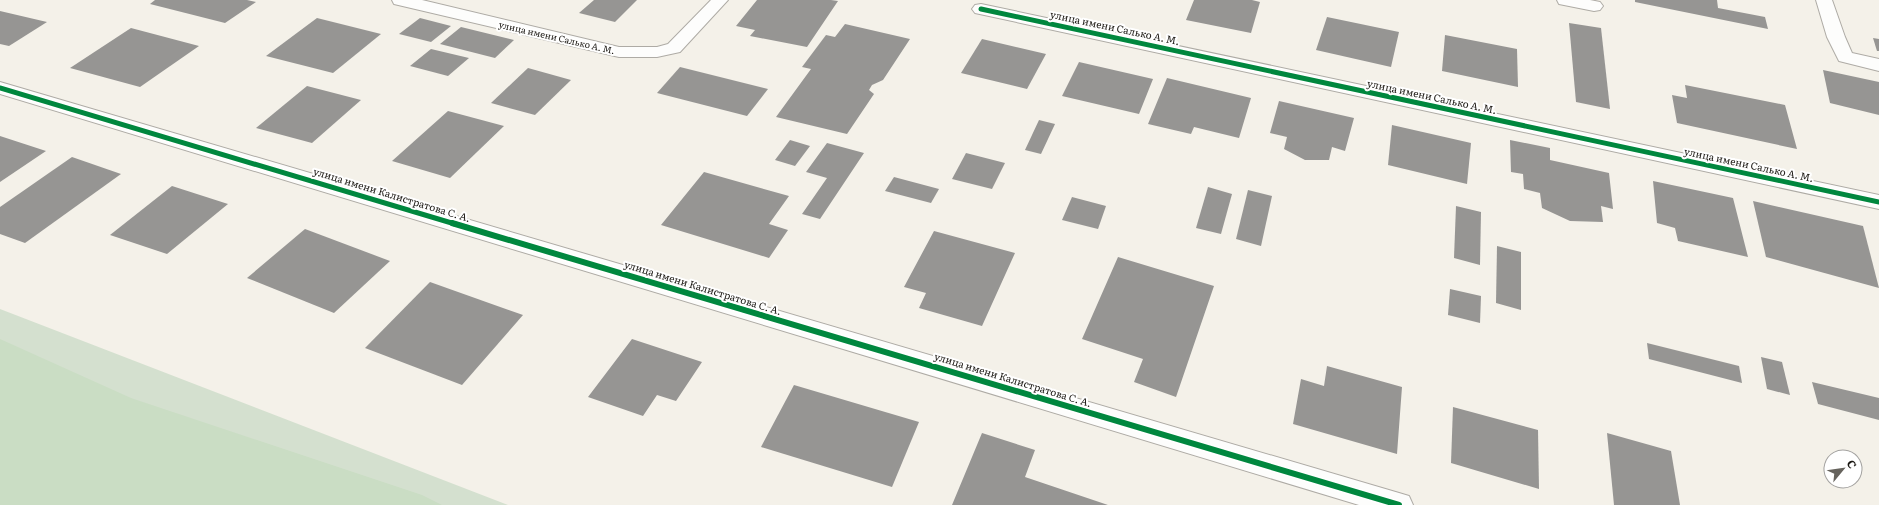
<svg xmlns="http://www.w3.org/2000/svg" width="1879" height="505" viewBox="0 0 1879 505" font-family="Literata,serif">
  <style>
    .green { fill: #d4e0cf }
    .forest { fill: #caddc4 }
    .building { fill: #969593 }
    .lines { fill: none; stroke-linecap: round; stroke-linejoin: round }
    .minor-casing { stroke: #aeaba5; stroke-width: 2 }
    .minor { fill: #fdfdfc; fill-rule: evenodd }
    .cycleway-far1-casing { stroke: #fff; stroke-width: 7 }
    .cycleway-casing { stroke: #fff; stroke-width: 9 }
    .cycleway-far1 { stroke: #00873e; stroke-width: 5 }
    .cycleway { stroke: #00873e; stroke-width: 6 }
    .labels { text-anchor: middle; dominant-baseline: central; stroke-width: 4; stroke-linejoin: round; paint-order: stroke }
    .far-street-label { font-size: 9px; fill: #1a1712; stroke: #fff }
    .street-label { font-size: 10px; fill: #1a1712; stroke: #fff }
  </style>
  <rect width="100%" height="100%" fill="#f4f1e9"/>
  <!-- green -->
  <polygon class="green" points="0,309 508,505 0,505"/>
  <!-- forest -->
  <polygon class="forest" points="0,339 131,398 422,495 442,505 0,505"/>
  <!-- building -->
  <g class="building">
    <polygon points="155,0 247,0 256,2 225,23 150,4"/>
    <polygon points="594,0 637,0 615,22 579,13"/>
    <polygon points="757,0 831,0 838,1 807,47 750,36 755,30 736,26"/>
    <polygon points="1194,0 1252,0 1260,2 1251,33 1186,20"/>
    <polygon points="1635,0 1717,0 1718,8 1765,17 1768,29 1635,2"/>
    <polygon points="0,11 47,22 9,46 0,44"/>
    <polygon points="1327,17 1399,32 1391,67 1316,50"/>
    <polygon points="317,18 381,34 333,73 266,56"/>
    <polygon points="420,18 451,26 431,42 399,34"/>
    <polygon points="1569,23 1601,28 1610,109 1576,102"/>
    <polygon points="845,24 910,39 883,80 872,85 869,90 874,94 847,134 776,117 811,69 802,67 826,35 835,37"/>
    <polygon points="461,27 514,40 495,58 440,44"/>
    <polygon points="131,28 199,46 140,87 70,68"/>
    <polygon points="1445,35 1517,49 1518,87 1442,71"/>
    <polygon points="1873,38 1879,39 1879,51 1877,51"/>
    <polygon points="982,39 1046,54 1027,89 961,73"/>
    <polygon points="431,49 469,58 448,76 410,66"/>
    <polygon points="1079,62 1153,79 1139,114 1062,96"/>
    <polygon points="680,67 768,89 747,116 657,93"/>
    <polygon points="528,68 571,80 535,115 491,103"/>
    <polygon points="1823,70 1879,82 1879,115 1830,103"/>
    <polygon points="1167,78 1251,98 1239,138 1194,127 1191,134 1148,124"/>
    <polygon points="1685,85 1785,105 1797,149 1677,123 1672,95 1687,98"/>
    <polygon points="307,86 361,100 312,143 256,128"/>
    <polygon points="1279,101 1354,118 1345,151 1332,147 1329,160 1305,160 1284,149 1287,137 1270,133"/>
    <polygon points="448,111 504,126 450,178 392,161"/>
    <polygon points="1039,120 1055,124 1041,154 1025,150"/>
    <polygon points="1392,125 1471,143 1467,184 1388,165"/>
    <polygon points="0,136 46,151 0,182"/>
    <polygon points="790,140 810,146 795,166 775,160"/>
    <polygon points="1510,140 1550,148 1550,160 1609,173 1613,209 1601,206 1603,222 1570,221 1542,208 1540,193 1524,189 1523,174 1511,172"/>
    <polygon points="827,143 864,153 820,219 802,214 827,178 806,172"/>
    <polygon points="966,153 1005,163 992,189 952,179"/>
    <polygon points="72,157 121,174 25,243 0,234 0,207"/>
    <polygon points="704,172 789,196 769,224 788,230 769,258 661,225"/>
    <polygon points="894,177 939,189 931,203 885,191"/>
    <polygon points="1653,181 1733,198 1748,257 1678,241 1675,228 1657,223"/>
    <polygon points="172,186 228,204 167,254 110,235"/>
    <polygon points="1208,187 1232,194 1221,234 1196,228"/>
    <polygon points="1248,190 1272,196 1261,246 1236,239"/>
    <polygon points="1072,197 1106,206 1098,229 1062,220"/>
    <polygon points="1753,201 1863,226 1879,288 1766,257"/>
    <polygon points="1456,206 1481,212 1480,265 1454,258"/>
    <polygon points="305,229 390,261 334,313 247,278"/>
    <polygon points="934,231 1015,253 982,326 919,308 926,293 904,287"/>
    <polygon points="1497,246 1521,252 1521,310 1496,303"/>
    <polygon points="1118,257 1214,286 1176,397 1134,382 1143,359 1082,339"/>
    <polygon points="430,282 523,315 462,385 365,348"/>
    <polygon points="1450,289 1481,296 1480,323 1448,315"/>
    <polygon points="632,339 702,362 676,401 657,395 643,416 588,397"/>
    <polygon points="1647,343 1739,366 1742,383 1649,359"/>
    <polygon points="1761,357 1782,362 1790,395 1767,389"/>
    <polygon points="1327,366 1402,387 1397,454 1293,424 1301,379 1324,386"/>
    <polygon points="1812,382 1879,398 1879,420 1818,404"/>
    <polygon points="794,385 919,422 892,487 761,447"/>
    <polygon points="1453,407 1538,430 1539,489 1451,463"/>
    <polygon points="982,433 1035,450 1025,477 1108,505 952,505"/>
    <polygon points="1607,433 1671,451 1680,505 1614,505"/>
  </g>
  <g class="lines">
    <!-- minor casing -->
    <g class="minor-casing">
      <g id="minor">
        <polygon points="392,0 422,0 619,47 657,47 668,44 711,0 728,0 680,52 657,57 619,57 394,4"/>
        <polygon points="1557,0 1590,0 1600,2 1603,6 1600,10 1594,11 1559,4"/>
        <polygon points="1816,0 1832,0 1845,37 1852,53 1879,59 1879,71 1839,61 1827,37"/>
        <polygon points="981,4 1879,195 1879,209 975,13 972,9 975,5"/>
        <polygon points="0,82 1399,493 1409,496 1413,505 1359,505 0,94"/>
      </g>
    </g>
    <!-- minor -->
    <use href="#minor" class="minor"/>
    <!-- cycleway-far1 casing -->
    <g class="cycleway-far1-casing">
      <g id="cycleway-far1">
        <polyline points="981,9 1879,202"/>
        <polyline points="0,88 455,224"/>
      </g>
    </g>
    <!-- cycleway casing -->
    <g class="cycleway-casing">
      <polyline id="cycleway" points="452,223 1399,505"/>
    </g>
    <!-- cycleway-far1 -->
    <use href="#cycleway-far1" class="cycleway-far1"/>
    <!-- cycleway -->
    <use href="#cycleway" class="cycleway"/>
  </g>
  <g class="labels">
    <!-- far-street labels -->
    <g class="far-street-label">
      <text transform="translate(557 37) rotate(13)">улица имени Салько А. М.</text>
    </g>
    <!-- street labels -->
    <g class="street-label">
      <text transform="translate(1115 27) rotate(12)">улица имени Салько А. М.</text>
      <text transform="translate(1432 96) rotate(12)">улица имени Салько А. М.</text>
      <text transform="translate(1749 164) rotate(12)">улица имени Салько А. М.</text>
      <text transform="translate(392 194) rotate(17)">улица имени Калистратова С. А.</text>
      <text transform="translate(703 287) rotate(17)">улица имени Калистратова С. А.</text>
      <text transform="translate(1013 379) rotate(17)">улица имени Калистратова С. А.</text>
    </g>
  </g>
  <!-- north arrow -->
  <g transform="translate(1843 469) rotate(61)"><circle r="19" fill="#ffffff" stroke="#a3a2a0"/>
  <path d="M0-3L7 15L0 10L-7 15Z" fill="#66635d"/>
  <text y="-6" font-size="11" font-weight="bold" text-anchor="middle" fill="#1a1712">С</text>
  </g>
</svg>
